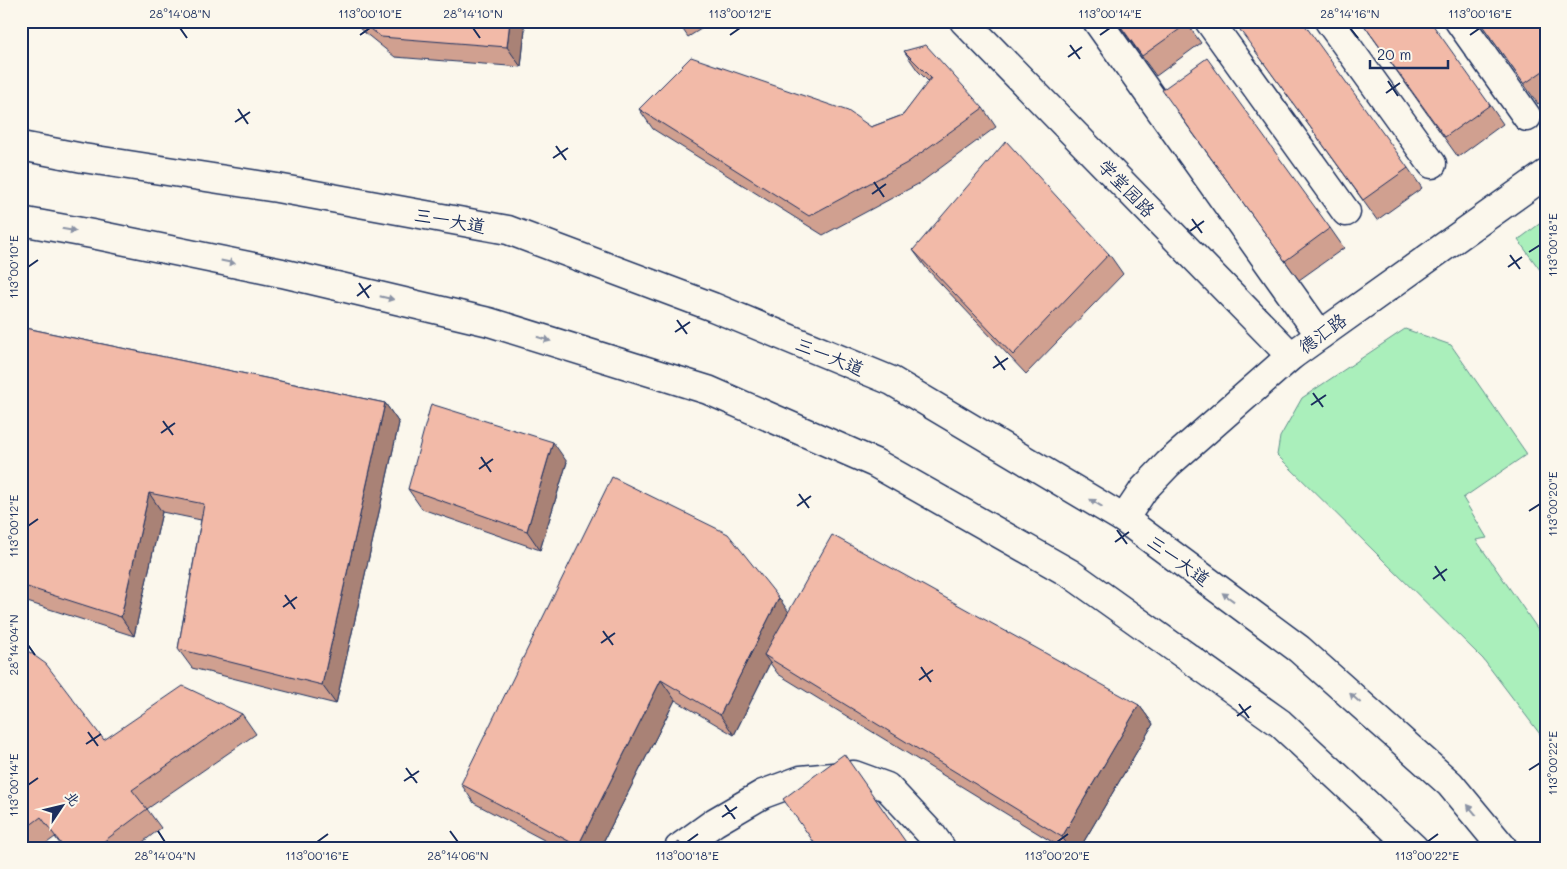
<svg xmlns="http://www.w3.org/2000/svg" width="1567" height="869" viewBox="0 0 1567 869" font-family="Mali,'LXGW WenKai TC',sans-serif">
  <style>
    .green { fill: #aaefbb; stroke: #628f8c }
    .lines { fill: none; stroke-linecap: round; stroke-linejoin: round }
    .minor-casing { stroke: #1b2f5e; stroke-width: 31 }
    .highway-casing { stroke: #1b2f5e; stroke-width: 31 }
    .minor { stroke: #fbf7ec; stroke-width: 28 }
    .highway { stroke: #fbf7ec; stroke-width: 28 }
    .wall { fill: #d0a090; stroke: #1b2f5e }
    .shaded-wall { fill: #a98276; stroke: #1b2f5e }
    .building { fill: #f2baa8; stroke: #1b2f5e }
    .oneway { fill: #8b93a5 }
    .ticks { fill: none; stroke: #1b2f5e; stroke-width: 2 }
    .labels { text-anchor: middle; dominant-baseline: central; stroke-width: 4; stroke-linejoin: round; paint-order: stroke }
    .street-label { font-size: 18px; fill: #1b2f5e; stroke: #fbf7ec }
    .neatline { fill: none; stroke: #1b2f5e; stroke-width: 2 }
    .ticks-label { font-size: 12px; text-anchor: middle; fill: #1b2f5e }
  </style>
  <rect width="100%" height="100%" fill="#fbf7ec"/>
  <filter id="ink" filterUnits="userSpaceOnUse"><feTurbulence type="fractalNoise" baseFrequency=".02" numOctaves="2"/><feDisplacementMap in="SourceGraphic" scale="10" xChannelSelector="R" yChannelSelector="G"/><feConvolveMatrix kernelMatrix="1 2 1 2 8 2 1 2 1" color-interpolation-filters="sRGB"/></filter>
  <g filter="url(#ink)">
    <!-- green -->
    <g class="green">
      <polygon points="1546,219 1546,278 1518,240"/>
      <polygon points="1405,329 1451,345 1527,454 1463,498 1487,538 1476,540 1546,641 1546,742 1483,659 1277,455 1280,437 1302,398"/>
    </g>
    <g class="lines">
      <!-- minor casing -->
      <g class="minor-casing">
        <g id="minor">
          <polyline points="964,21 1291,356"/>
          <polyline points="1097,21 1320,335"/>
          <polyline points="1209,21 1346,212"/>
          <polyline points="1329,21 1432,164"/>
          <polyline points="1459,21 1527,117"/>
          <polyline points="1124,519 1144,489 1168,464 1291,356 1546,174"/>
          <polyline points="679,848 715,822 763,794 801,780 854,775 887,787 931,834 941,848"/>
        </g>
      </g>
      <!-- highway casing -->
      <g class="highway-casing">
        <g id="highway">
          <polyline points="21,146 83,158 277,188 508,230 713,307 892,381 1124,519 1299,649 1450,784 1503,848"/>
          <polyline points="21,221 92,234 282,273 489,322 708,390 875,463 1071,574 1280,723 1414,848"/>
        </g>
      </g>
      <!-- minor -->
      <use href="#minor" class="minor"/>
      <!-- highway -->
      <use href="#highway" class="highway"/>
    </g>
    <!-- wall -->
    <g class="wall">
      <polygon points="355,21 520,21 525,29 521,67 395,57 359,28"/>
      <polygon points="677,21 714,21 688,37"/>
      <polygon points="1116,21 1187,24 1201,43 1156,76"/>
      <polygon points="1361,21 1490,105 1503,124 1458,157"/>
      <polygon points="1479,21 1546,21 1546,98 1538,104"/>
      <polygon points="1254,49 1408,168 1422,188 1377,220"/>
      <polygon points="904,51 983,108 996,127 920,183 823,235 653,129 639,109 871,127 903,115 929,82 918,71"/>
      <polygon points="1176,110 1330,228 1344,248 1299,280"/>
      <polygon points="913,250 1109,254 1123,274 1026,374 927,269"/>
      <polygon points="21,327 385,403 399,423 336,704 192,668 178,649 201,520 162,512 134,636 21,600"/>
      <polygon points="567,462 540,550 422,509 408,489"/>
      <polygon points="779,598 788,612 1139,705 1153,724 1080,848 1062,848 778,674 770,663 734,735 675,700 600,848 559,848 474,803 461,784"/>
      <polygon points="21,646 104,740 242,714 256,734 147,809 161,828 135,848 63,848 55,837 40,848 21,848"/>
    </g>
    <!-- shaded-wall -->
    <g class="shaded-wall">
      <polygon points="510,21 520,21 525,29 521,67 507,47"/>
      <polygon points="385,403 399,423 336,704 322,685"/>
      <polygon points="553,442 567,462 540,550 527,531"/>
      <polygon points="149,493 162,512 134,636 121,617"/>
      <polygon points="779,598 793,618 764,655 770,663 734,735 720,715"/>
      <polygon points="661,680 675,700 600,848 579,848 578,846"/>
      <polygon points="1139,705 1153,724 1080,848 1070,848 1062,837"/>
    </g>
    <!-- building -->
    <g class="building">
      <polygon points="361,21 510,21 507,47 381,37"/>
      <polygon points="1117,21 1185,21 1187,24 1142,56"/>
      <polygon points="1251,21 1302,21 1408,168 1363,200 1240,30"/>
      <polygon points="1361,21 1430,21 1490,105 1445,137"/>
      <polygon points="1479,21 1546,21 1546,69 1524,84"/>
      <polygon points="926,45 983,108 907,163 809,216 639,109 691,57 848,111 871,127 903,115 931,78 904,51"/>
      <polygon points="1207,58 1330,228 1285,261 1162,90"/>
      <polygon points="1006,141 1109,254 1013,355 913,250"/>
      <polygon points="21,327 385,403 322,685 178,649 204,504 149,493 121,617 21,585"/>
      <polygon points="431,404 553,442 527,531 408,489"/>
      <polygon points="612,477 728,534 779,598 720,715 661,680 578,846 461,784"/>
      <polygon points="832,535 1139,705 1062,837 764,655"/>
      <polygon points="21,646 46,664 104,740 183,686 242,714 132,790 147,809 95,848 64,848 41,817 21,832"/>
      <polygon points="844,754 910,848 818,848 783,799"/>
      <polygon points="679,842 683,848 670,848"/>
    </g>
    <!-- one-way arrows -->
    <defs><path id="oneway-solid" d="M-6-.8H1V-3.2L6.5 0L1 3.2V.8H-6Z" transform="scale(1.25)"/></defs>
    <g class="oneway">
      <use href="#oneway-solid" transform="translate(69 230) rotate(10)"/>
      <use href="#oneway-solid" transform="translate(228 262) rotate(12)"/>
      <use href="#oneway-solid" transform="translate(387 298) rotate(13)"/>
      <use href="#oneway-solid" transform="translate(544 339) rotate(17)"/>
      <use href="#oneway-solid" transform="translate(1096 503) rotate(-149)"/>
      <use href="#oneway-solid" transform="translate(1228 597) rotate(-144)"/>
      <use href="#oneway-solid" transform="translate(1355 698) rotate(-138)"/>
      <use href="#oneway-solid" transform="translate(1472 810) rotate(-130)"/>
    </g>
  </g>
  <!-- ticks -->
  <path class="ticks" d="M180,28L187,38M473,28L480,38M1350,28L1358,38M360,35L370,28M730,35L740,28M1100,35L1110,28M1470,35L1480,28M1070,45L1080,59M1068,57L1082,47M1388,81L1398,96M1386,93L1400,83M238,109L248,124M235,122L250,112M556,146L566,160M553,158L568,148M874,182L884,197M872,194L886,184M1192,219L1202,233M1190,231L1204,221M1529,252L1540,245M1510,255L1520,269M28,267L38,260M1508,267L1522,257M359,283L369,298M357,296L371,285M677,320L687,334M675,332L690,322M995,356L1005,370M993,368L1008,358M1313,393L1323,407M1311,405L1326,395M163,421L173,435M161,433L175,423M481,457L491,472M479,469L493,459M799,494L809,508M797,506L811,496M1529,511L1540,504M28,526L38,519M1117,530L1127,544M1115,542L1129,532M1435,566L1445,581M1433,579L1447,569M285,595L295,609M283,607L297,597M603,631L613,645M601,643L615,633M28,645L35,655M921,667L931,682M919,680L933,670M1239,704L1249,718M1237,716L1251,706M88,732L98,746M86,744L101,734M406,768L417,783M1529,770L1540,763M404,781L419,771M28,785L38,778M725,805L735,819M722,817L737,807M158,831L165,842M450,831L458,842M317,842L328,834M687,842L698,834M1057,842L1068,834M1427,842L1438,834"/>
  <g class="labels">
    <!-- street labels -->
    <g class="street-label">
      <text transform="translate(1127 188) rotate(46)">学堂园路</text>
      <text transform="translate(450 220) rotate(10)">三一大道</text>
      <text transform="translate(1322 333) rotate(-36)">德汇路</text>
      <text transform="translate(830 356) rotate(22)">三一大道</text>
      <text transform="translate(1179 560) rotate(36)">三一大道</text>
    </g>
  </g>
  <!-- margin -->
  <rect width="1567" height="869" fill="none" stroke="#fbf7ec" stroke-width="55"/>
  <!-- north arrow -->
  <g transform="translate(62 806) rotate(55)" stroke="#fbf7ec" stroke-width="4" paint-order="stroke">
  <path d="M0-4L9 19L0 12L-9 19Z" fill="#1b2f5e"/>
  <text y="-8" font-size="14" font-weight="bold" text-anchor="middle" fill="#1b2f5e">北</text>
  </g>
  <!-- scale -->
  <path d="M1370 60v8h78v-8" fill="none" stroke="#1b2f5e" stroke-width="2.5"/>
  <text x="1377" y="60" font-size="15" fill="#1b2f5e" stroke="#fbf7ec" stroke-width="4" paint-order="stroke">20 m</text>
  <rect x="28" y="28" width="1512" height="814" class="neatline"/>
  <g class="ticks-label">
    <text x="180" y="18">28°14'08"N</text>
    <text x="370" y="18">113°00'10"E</text>
    <text x="473" y="18">28°14'10"N</text>
    <text x="740" y="18">113°00'12"E</text>
    <text x="1110" y="18">113°00'14"E</text>
    <text x="1350" y="18">28°14'16"N</text>
    <text x="1480" y="18">113°00'16"E</text>
    <text transform="translate(1553 245) rotate(-90)" y="4">113°00'18"E</text>
    <text transform="translate(14 267) rotate(-90)" y="4">113°00'10"E</text>
    <text transform="translate(1553 504) rotate(-90)" y="4">113°00'20"E</text>
    <text transform="translate(14 526) rotate(-90)" y="4">113°00'12"E</text>
    <text transform="translate(14 645) rotate(-90)" y="4">28°14'04"N</text>
    <text transform="translate(1553 763) rotate(-90)" y="4">113°00'22"E</text>
    <text transform="translate(14 785) rotate(-90)" y="4">113°00'14"E</text>
    <text x="165" y="860">28°14'04"N</text>
    <text x="317" y="860">113°00'16"E</text>
    <text x="458" y="860">28°14'06"N</text>
    <text x="687" y="860">113°00'18"E</text>
    <text x="1057" y="860">113°00'20"E</text>
    <text x="1427" y="860">113°00'22"E</text>
  </g>
</svg>
